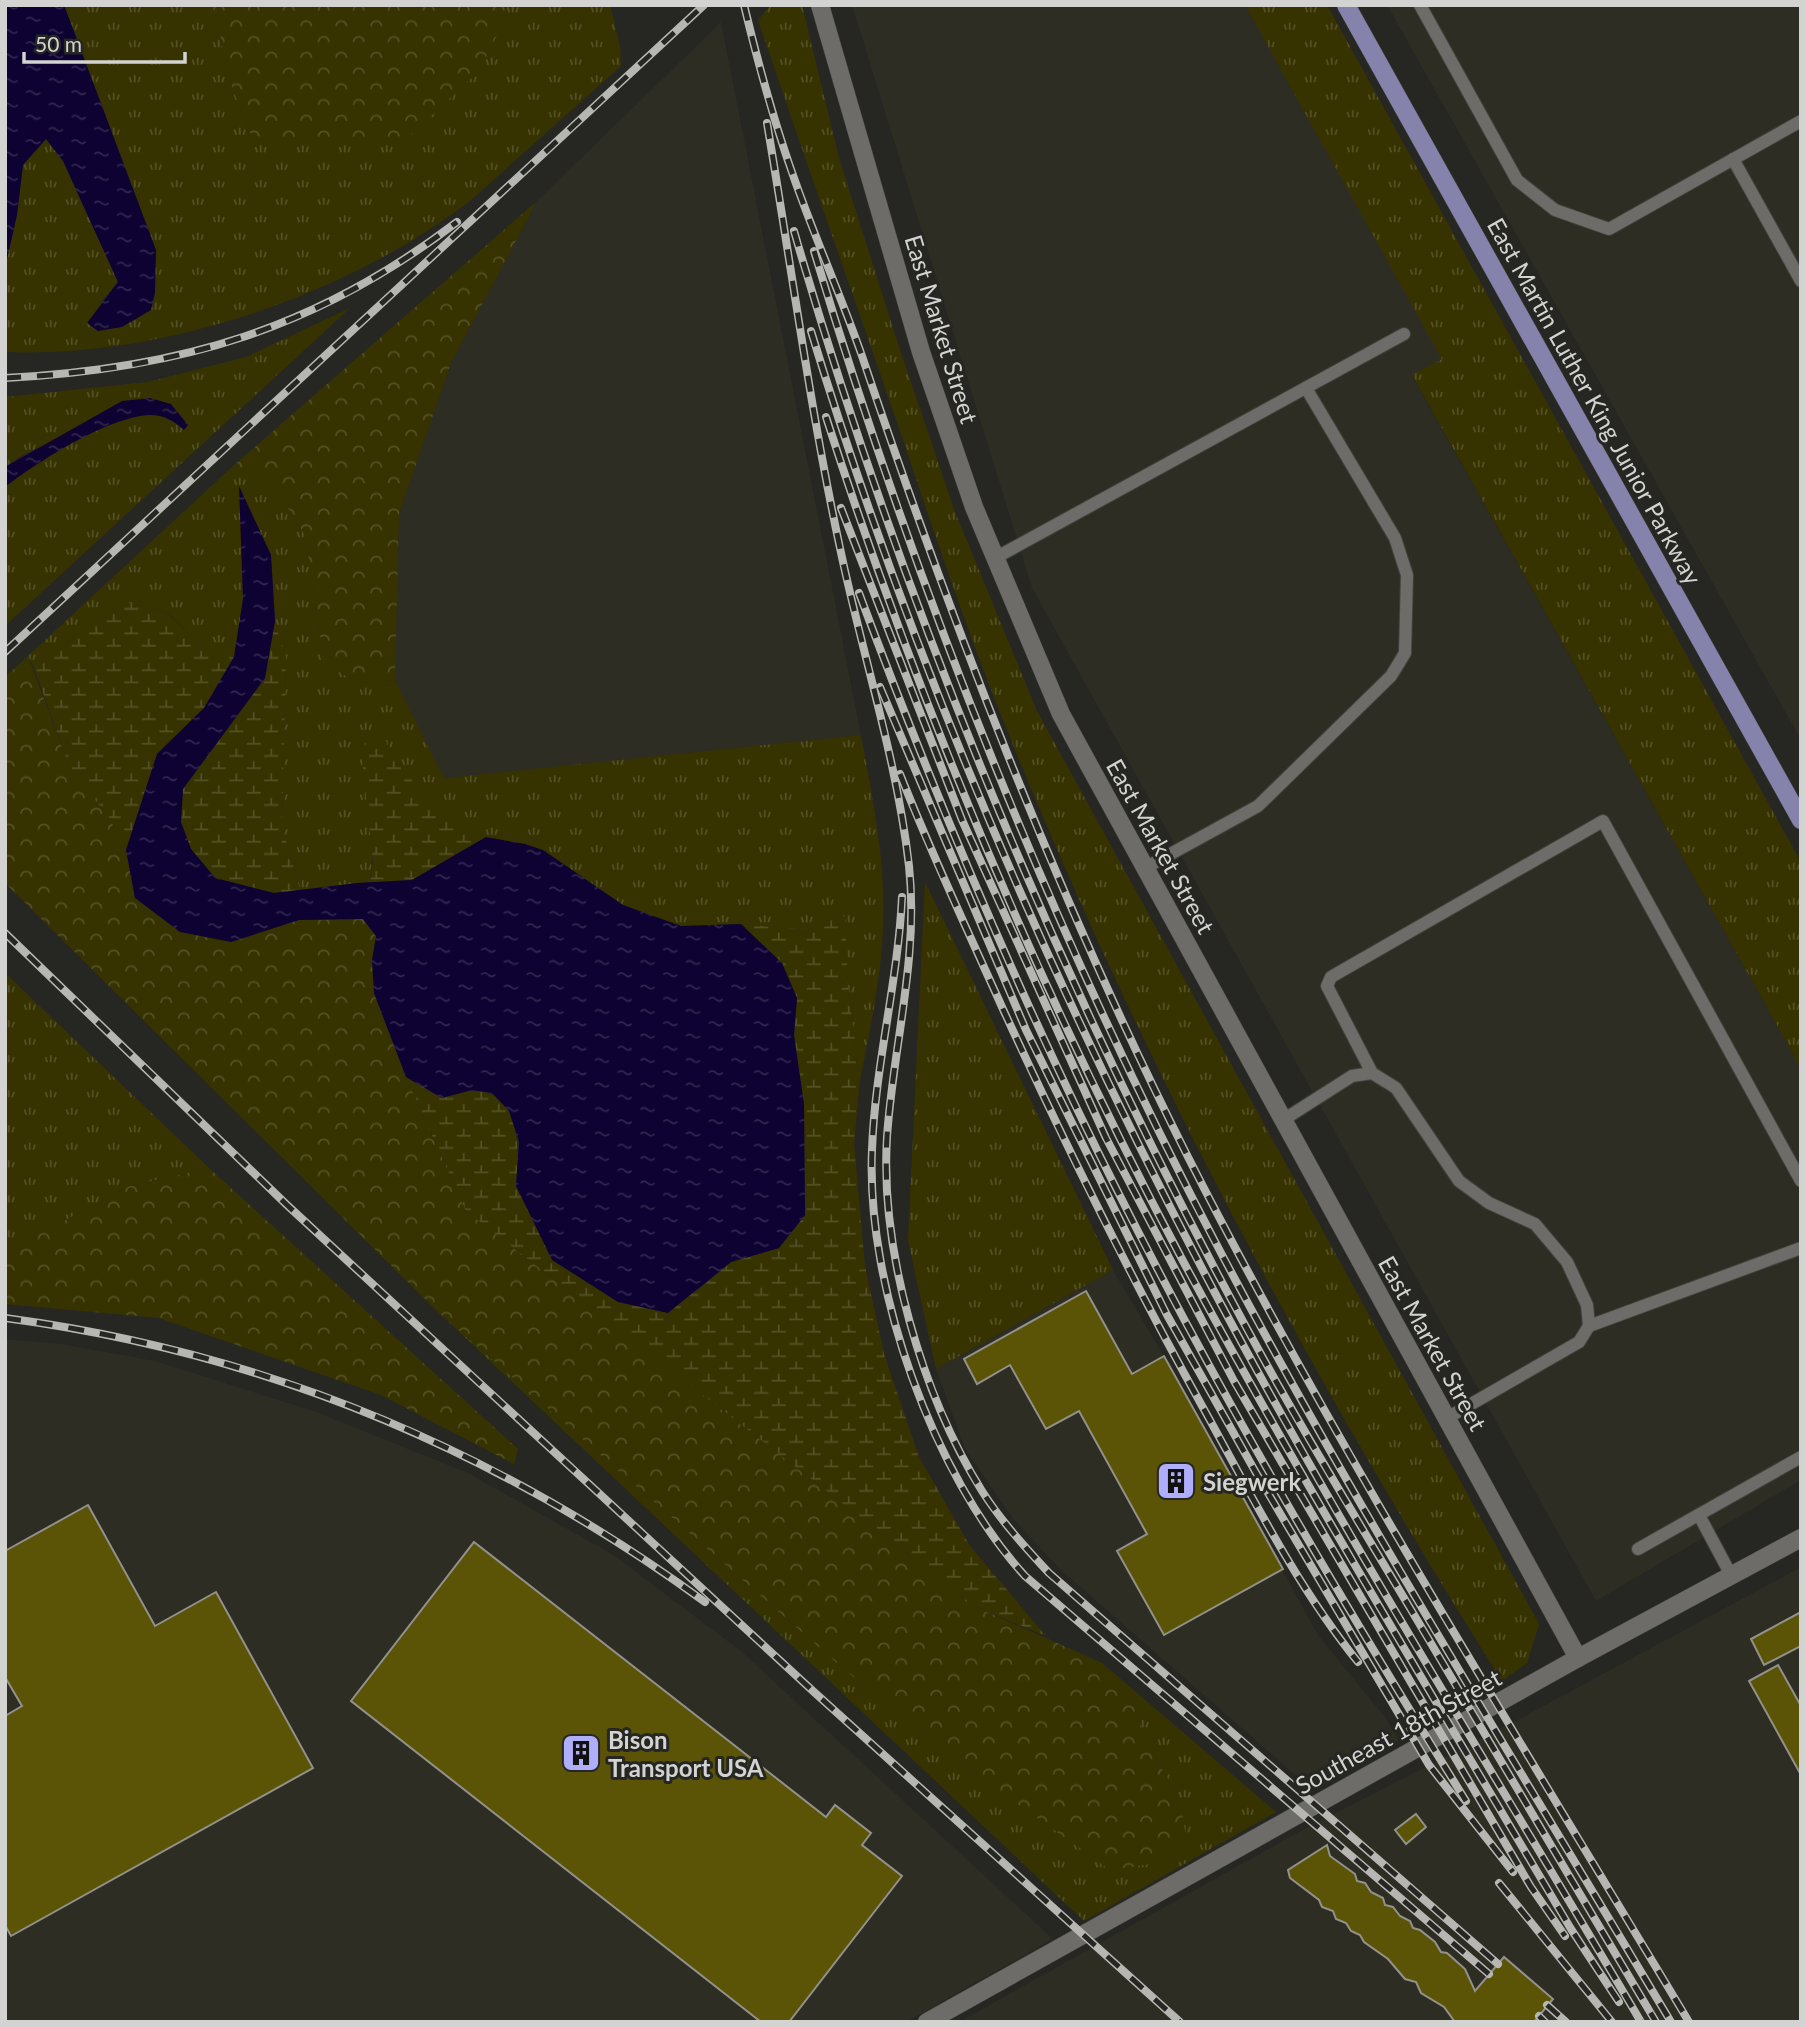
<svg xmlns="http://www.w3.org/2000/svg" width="1806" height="2027" viewBox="0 0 1806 2027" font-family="Lato,sans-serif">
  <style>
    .built { fill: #2e2d23 }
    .grass { fill: url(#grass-tufts) }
    .forest { fill: url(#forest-crowns) }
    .wetland { fill: url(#wetland-marsh) }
    .water { fill: url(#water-ripples) }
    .building { fill: #5b5406; stroke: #92928d; stroke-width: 2 }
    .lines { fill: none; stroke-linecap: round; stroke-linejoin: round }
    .lane-casing { stroke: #42423f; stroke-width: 14 }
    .street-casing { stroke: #42423f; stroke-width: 19 }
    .secondary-casing { stroke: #42423f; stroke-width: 19 }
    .primary-casing { stroke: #42423f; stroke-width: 19 }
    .lane { stroke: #6d6c68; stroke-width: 12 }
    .street { stroke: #6d6c68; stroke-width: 18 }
    .secondary { stroke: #6d6c68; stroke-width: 18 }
    .primary { stroke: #8583ac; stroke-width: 18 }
    .rail-casing { stroke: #b6b6b3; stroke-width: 8 }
    .rail { stroke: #262622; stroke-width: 5; stroke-dasharray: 16; stroke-linecap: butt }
    .labels { text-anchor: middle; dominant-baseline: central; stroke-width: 6; stroke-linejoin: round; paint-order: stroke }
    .street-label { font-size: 24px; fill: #d3d3d1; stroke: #262622 }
    .poi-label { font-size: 24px; font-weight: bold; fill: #d3d3d1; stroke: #262622; text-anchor: start }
  </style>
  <defs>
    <pattern id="grass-tufts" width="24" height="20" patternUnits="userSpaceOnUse" patternTransform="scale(1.75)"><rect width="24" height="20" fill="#373301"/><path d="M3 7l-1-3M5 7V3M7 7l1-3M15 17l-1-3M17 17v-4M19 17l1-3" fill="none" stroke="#535025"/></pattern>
    <pattern id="forest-crowns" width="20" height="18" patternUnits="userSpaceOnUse" patternTransform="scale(1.75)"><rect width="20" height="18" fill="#373301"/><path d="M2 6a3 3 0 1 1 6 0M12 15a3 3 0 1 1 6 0" fill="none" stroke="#535025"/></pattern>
    <pattern id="wetland-marsh" width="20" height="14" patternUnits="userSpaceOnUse" patternTransform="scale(1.75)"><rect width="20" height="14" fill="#373301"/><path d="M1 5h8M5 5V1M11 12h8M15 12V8" fill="none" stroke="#535025"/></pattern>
    <pattern id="water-ripples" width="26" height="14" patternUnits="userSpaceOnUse" patternTransform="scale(1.75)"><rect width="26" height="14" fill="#0e0232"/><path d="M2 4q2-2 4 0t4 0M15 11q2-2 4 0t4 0" fill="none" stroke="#30264f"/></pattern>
  </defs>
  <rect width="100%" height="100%" fill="#262622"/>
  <!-- built -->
  <g class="built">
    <polygon points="852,5 1245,5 1443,359 1412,376 1801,1068 1801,1480 1596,1601 1032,588"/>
    <polygon points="1387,5 1801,5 1801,740"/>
    <polygon points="721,22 861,735 444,778 395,680 399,514 451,363 537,201"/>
    <polygon points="1113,1270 1164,1356 1318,1635 1384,1716 1399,1740 1311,1789 1062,1571 1014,1520 965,1449 936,1369"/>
    <polygon points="5,1339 61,1344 155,1361 314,1411 468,1473 612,1554 741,1651 1053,1939 906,2022 5,2022"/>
    <polygon points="1801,1567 1801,2022 959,2022 1304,1829 1523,1717"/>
  </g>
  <!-- grass -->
  <g class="grass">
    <path d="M64,5H213L232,87L251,135L503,24L506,5H610L620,46L621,66C584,99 547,132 510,165C493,180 476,197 458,210C335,299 157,358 5,352V268L17,215L23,165L46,139L63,161L118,282L99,304L155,259L156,250Z"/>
    <path d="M771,5H802L839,158L901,353L955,512L1037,711L1539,1624L1527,1663L1502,1681C1311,1378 1141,1062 1007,730C967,631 933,529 899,428C852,292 804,156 758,20Z"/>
    <polygon points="1245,5 1327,5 1797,855 1801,863 1801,1068 1412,375 1442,359"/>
    <path d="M350,308L5,626V487C39,460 107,417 150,415C164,414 174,421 184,430L150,398L24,454L5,467V397L148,382L246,357Z"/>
    <path d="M232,467L271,482L305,535L324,662L357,683L395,680L444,778L861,735C870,786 881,837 883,889C886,954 873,1017 860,1080L848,985L844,915L800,929L741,924L681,926L623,905L543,850L463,834L425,800L383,737L370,882L300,890L282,826L286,658L275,621L271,555L240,489L243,599L234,657L205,649L171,616L136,599L95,623L33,665L28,656Z"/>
    <polygon points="925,882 1113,1270 936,1369 908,1240"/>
    <polygon points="5,973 209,1168 130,1186 5,1252"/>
    <polygon points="437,1311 847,1672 987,1782 1179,1798 1148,1745 1134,1707 1102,1663 1276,1812 1084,1921"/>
  </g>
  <!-- forest -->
  <g class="forest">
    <polygon points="213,5 506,5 503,24 478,72 411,135 311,147 251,135 232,87"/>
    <polygon points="537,201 451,363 399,514 395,680 357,683 324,662 305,535 271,482 232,467"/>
    <polygon points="28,656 70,769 109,817 126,850 135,898 231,942 299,920 363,919 376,936 372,960 374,993 406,1077 466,1211 976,1607 1102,1663 1134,1707 1148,1745 1179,1798 1187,1841 1151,1864 1110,1870 987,1782 847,1672 437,1311 5,883 5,677"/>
    <polygon points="209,1168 518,1449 514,1464 381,1395 159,1318 5,1304 5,1252 130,1186"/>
  </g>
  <!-- wetland -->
  <g class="wetland">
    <polygon points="136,599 170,616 205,649 234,657 204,708 157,754 126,850 109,817 70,769 33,665 95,623"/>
    <polygon points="275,621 286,658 282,826 300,890 274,893 216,878 191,849 181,822 183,789 265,678"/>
    <polygon points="383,737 425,800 463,834 486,837 412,880 370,882 373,862 362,759 365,743"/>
    <path d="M845,915L848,985L860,1080L854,1143L865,1266L884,1354L919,1457L970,1546L1046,1636L976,1607L466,1211L406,1077L442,1098C452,1096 464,1090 474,1091C523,1092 519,1152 516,1186L697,1291L731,1262L779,1248L805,1215L804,1104L794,1035L797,998L782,963L741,924L800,929Z"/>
  </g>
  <!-- water -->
  <g class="water">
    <polygon points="5,5 64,5 156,250 155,293 151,310 122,327 98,331 87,323 118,282 63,161 46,139 23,165 17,215 5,268"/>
    <path d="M150,398L171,404L188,425L184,430C174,421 164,415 150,415C108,417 39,461 5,487V467L122,401Z"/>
    <polygon points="239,486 271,555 275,621 265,678 183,789 181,822 191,849 215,878 274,893 357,883 412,880 486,837 525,844 543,850 623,905 681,926 741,924 782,963 797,998 794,1035 804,1104 805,1215 779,1248 731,1262 668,1313 618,1302 552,1260 516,1186 519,1142 509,1111 492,1093 472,1090 442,1098 406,1077 374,993 372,960 376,936 363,919 299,920 231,942 180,932 135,898 126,850 157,754 204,708 234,657 243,599"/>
  </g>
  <!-- building -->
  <g class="building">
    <polygon points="1086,1291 1132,1374 1164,1356 1283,1569 1164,1635 1117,1551 1147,1534 1079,1411 1046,1429 1010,1365 977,1384 964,1359"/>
    <polygon points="88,1505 155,1626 216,1592 313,1768 11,1936 5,1925 5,1716 22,1706 5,1677 5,1551"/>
    <polygon points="474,1542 826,1817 835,1805 871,1833 862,1845 902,1876 789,2022 761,2022 351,1701"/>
    <polygon points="1801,1612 1801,1646 1764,1665 1751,1639"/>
    <polygon points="1778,1665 1801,1706 1801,1775 1749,1681"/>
    <polygon points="1416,1814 1426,1827 1406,1844 1395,1830"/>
    <polygon points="1327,1845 1330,1856 1355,1874 1357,1881 1365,1883 1371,1892 1383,1898 1385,1905 1393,1907 1400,1916 1410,1921 1413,1928 1420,1930 1435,1942 1441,1952 1447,1953 1465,1969 1475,1991 1504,1957 1553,1999 1534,2022 1455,2022 1444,2007 1421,1993 1416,1982 1405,1979 1388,1959 1364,1942 1360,1935 1351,1931 1346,1923 1336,1919 1333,1911 1322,1907 1319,1900 1290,1878 1288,1870"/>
  </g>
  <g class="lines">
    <!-- lane casing -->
    <g class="lane-casing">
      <g id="lane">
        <polyline points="1420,5 1517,180 1555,210 1609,229 1801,121"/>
        <polyline points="1733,159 1801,281"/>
        <polyline points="995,558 1404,334"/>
        <polyline points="1145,868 1258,806 1391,676 1405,653 1407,575 1395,538 1306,388"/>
        <polyline points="1372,1073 1327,986 1331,977 1603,821 1801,1181"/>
        <polyline points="1283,1120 1352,1076 1372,1073 1396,1088 1459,1181 1489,1203 1535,1224 1567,1262 1587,1305 1589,1326 1579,1342 1447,1418"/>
        <polyline points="1589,1326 1801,1248"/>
        <polyline points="1700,1517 1731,1575"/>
        <polyline points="1638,1549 1801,1457"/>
      </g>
    </g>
    <!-- street casing -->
    <g class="street-casing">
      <polyline id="street" points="820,5 921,352 974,507 1061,714 1578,1658"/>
    </g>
    <!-- secondary casing -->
    <g class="secondary-casing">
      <polyline id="secondary" points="927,2022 1578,1658 1801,1538"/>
    </g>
    <!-- primary casing -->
    <g class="primary-casing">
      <polyline id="primary" points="1346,5 1801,820"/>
    </g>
    <!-- lane -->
    <use href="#lane" class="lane"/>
    <!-- street -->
    <use href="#street" class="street"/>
    <!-- secondary -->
    <use href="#secondary" class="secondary"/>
    <!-- primary -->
    <use href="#primary" class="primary"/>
    <!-- rail casing -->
    <g class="rail-casing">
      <g id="rail">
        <path d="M744,5C758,63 774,122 794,178C815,238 841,296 862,356C954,630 1058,899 1188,1157C1339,1454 1518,1737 1689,2022"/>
        <path d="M767,123C791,264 810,409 840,548C862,654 897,759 909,866C919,957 893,1047 887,1137C880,1251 922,1395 982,1491C1001,1521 1025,1547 1049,1573L1498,1964"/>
        <path d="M794,231C907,621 1071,1012 1268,1367C1313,1448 1362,1528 1410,1608C1492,1746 1574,1884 1656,2022"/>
        <path d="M814,251C918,595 1052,933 1220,1251C1359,1514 1519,1767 1671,2022"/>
        <path d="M811,331C912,663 1052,986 1215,1293C1347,1541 1498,1779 1641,2022"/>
        <path d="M5,378C180,369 316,329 457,222"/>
        <path d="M826,417C919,706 1040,992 1183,1261C1305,1488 1440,1707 1571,1929L1619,2002"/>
        <polyline points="841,508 962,820 1106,1138 1234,1381 1531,1887 1565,1936"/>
        <path d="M859,593C935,797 1020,998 1118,1192C1223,1401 1343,1603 1466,1801"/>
        <polyline points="5,652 704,5"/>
        <polyline points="880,687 1026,1030 1167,1315 1255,1471 1429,1765 1513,1872"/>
        <path d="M900,774C931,853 967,929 1002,1007C1064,1142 1129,1274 1201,1404C1250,1492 1295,1584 1358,1662"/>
        <path d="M902,897C898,982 875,1065 872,1150C866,1287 933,1475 1025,1576L1489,1974"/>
        <polyline points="5,933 287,1205 814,1692 1180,2022"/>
        <path d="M5,1318C264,1352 495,1449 705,1602"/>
        <polyline points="1499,1883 1612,2022"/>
        <polyline points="1547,2005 1566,2022"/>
        <polyline points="1539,2016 1545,2022"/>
      </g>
    </g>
    <!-- rail -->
    <use href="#rail" class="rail"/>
  </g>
  <!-- icons -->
  <defs>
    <g id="building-square" transform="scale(2.0125)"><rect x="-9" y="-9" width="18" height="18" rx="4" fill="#afaefa" stroke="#262622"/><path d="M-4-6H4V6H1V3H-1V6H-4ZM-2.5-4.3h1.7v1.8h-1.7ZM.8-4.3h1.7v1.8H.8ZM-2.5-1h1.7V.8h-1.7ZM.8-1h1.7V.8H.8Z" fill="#111"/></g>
  </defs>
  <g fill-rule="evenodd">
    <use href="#building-square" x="1176" y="1481"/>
    <use href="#building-square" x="581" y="1753"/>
  </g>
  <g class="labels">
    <!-- street labels -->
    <g class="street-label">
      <text transform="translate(942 329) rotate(73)">East Market Street</text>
      <text transform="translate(1595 401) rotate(61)">East Martin Luther King Junior Parkway</text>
      <text transform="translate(1161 846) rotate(61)">East Market Street</text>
      <text transform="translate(1433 1343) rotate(61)">East Market Street</text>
      <text transform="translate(1398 1731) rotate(-29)">Southeast 18th Street</text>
    </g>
    <!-- poi labels -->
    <g class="poi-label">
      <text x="1203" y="1481">Siegwerk</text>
      <text x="608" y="1739">Bison<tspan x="608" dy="28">Transport USA</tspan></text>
    </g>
  </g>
  <!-- border -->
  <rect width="1806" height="2027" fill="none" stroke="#d3d3d1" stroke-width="14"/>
  <!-- scale -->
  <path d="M24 52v10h161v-10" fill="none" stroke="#d3d3d1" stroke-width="3.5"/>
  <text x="35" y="52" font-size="21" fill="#d3d3d1" stroke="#262622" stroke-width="5" paint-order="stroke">50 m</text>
</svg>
